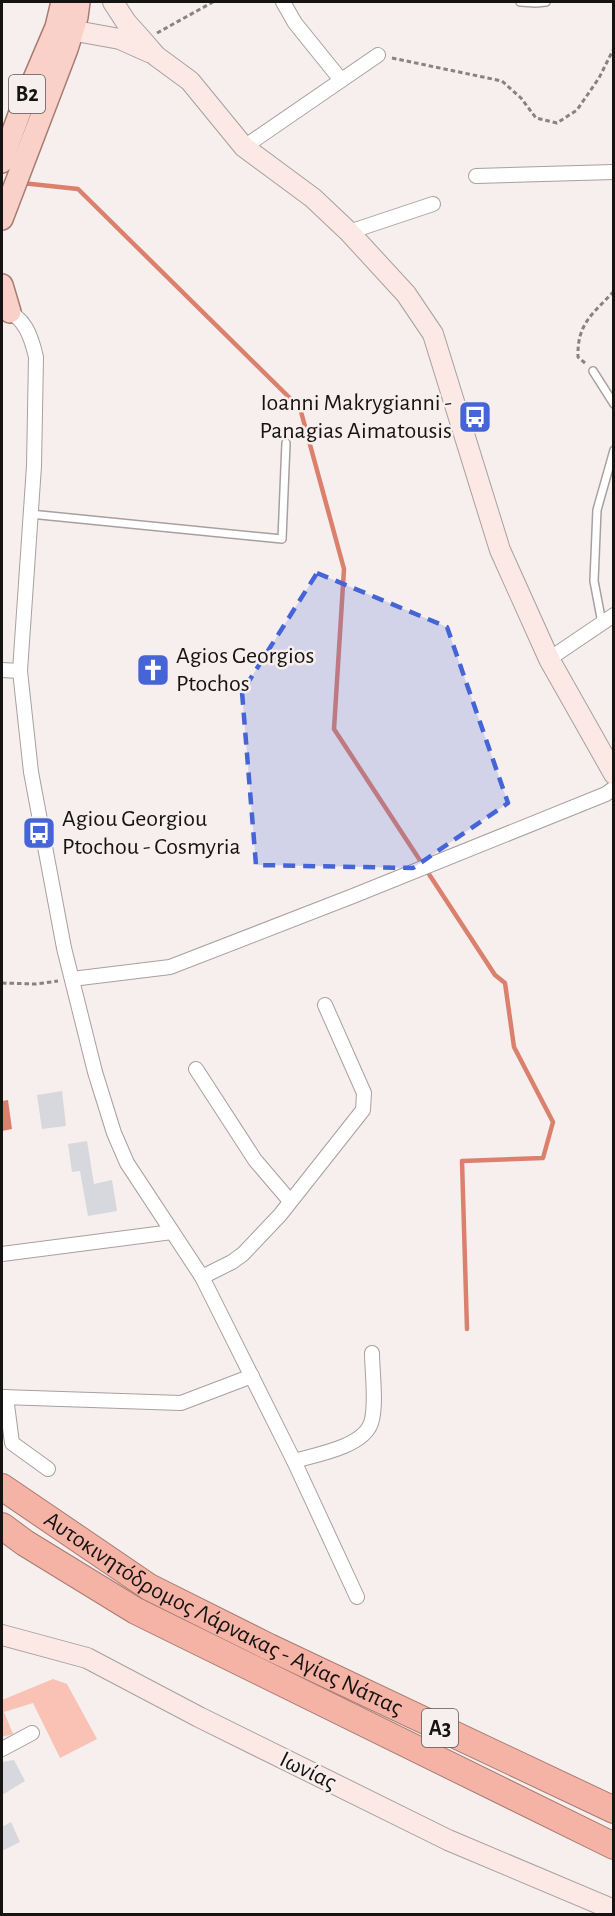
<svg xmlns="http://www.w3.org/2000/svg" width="615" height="1916" viewBox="0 0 615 1916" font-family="'Alegreya Sans',sans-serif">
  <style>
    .green { fill: #fac1b5 }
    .water { fill: #db806d }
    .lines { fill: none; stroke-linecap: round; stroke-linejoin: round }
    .stream { stroke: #db806d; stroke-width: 4.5 }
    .building { fill: #d6d8de }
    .lane-casing { stroke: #a7a09f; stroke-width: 10 }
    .street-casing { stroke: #a7a09f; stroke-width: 16 }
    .secondary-casing { stroke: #a7a09f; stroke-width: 22 }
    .primary-casing { stroke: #a77b72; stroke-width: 24 }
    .highway-casing { stroke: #a77b72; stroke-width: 28 }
    .path { stroke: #888382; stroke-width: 3; stroke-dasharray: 4.5 3; stroke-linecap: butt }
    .lane { stroke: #fff; stroke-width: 7 }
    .street { stroke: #fff; stroke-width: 14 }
    .secondary { stroke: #fce8e4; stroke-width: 20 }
    .primary { stroke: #f9d1c9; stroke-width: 21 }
    .highway { stroke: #f5b3a5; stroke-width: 26 }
    .marked { fill: #4464d7; fill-opacity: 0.2; stroke: #4464d7; stroke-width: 4.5; stroke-dasharray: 12 8; stroke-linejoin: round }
    .labels { text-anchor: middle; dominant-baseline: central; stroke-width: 5; stroke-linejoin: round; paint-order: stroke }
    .shield { fill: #f6efed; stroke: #595554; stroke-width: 1.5 }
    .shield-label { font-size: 22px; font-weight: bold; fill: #161313 }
    .poi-label { font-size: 24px; fill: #161313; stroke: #f6efed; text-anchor: start }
    .street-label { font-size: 24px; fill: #161313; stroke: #f6efed }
  </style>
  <rect width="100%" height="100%" fill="#f6efed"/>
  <!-- green -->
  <polygon class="green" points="53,1679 67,1684 97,1739 60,1758 33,1703 4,1712 13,1734 2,1737 2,1700"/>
  <!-- water -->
  <polygon class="water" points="8,1100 12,1129 2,1131 2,1101"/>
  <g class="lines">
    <!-- stream -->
    <polyline class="stream" points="22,183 78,189 300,408 344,569 334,729 495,975 505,983 514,1047 553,1122 543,1158 462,1161 467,1329"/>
  </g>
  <!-- building -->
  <g class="building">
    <rect x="144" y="656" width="18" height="28"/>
    <polygon points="62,1091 66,1126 42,1129 37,1095"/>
    <polygon points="87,1141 94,1184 112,1180 117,1211 88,1216 80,1171 72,1172 68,1144"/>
    <polygon points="14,1760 25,1781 2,1795 2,1762"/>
    <polygon points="11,1822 20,1842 2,1851 2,1827"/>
  </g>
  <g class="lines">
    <!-- lane casing -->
    <g class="lane-casing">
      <g id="lane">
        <polyline points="520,2 536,3 546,2"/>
        <polyline points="593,371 614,404"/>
        <polyline points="30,514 282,539 286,443"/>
        <polyline points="602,623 594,581 597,510 614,450"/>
      </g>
    </g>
    <!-- street casing -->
    <g class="street-casing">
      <g id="street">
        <polyline points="283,2 295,23 341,80"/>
        <polyline points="244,147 378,55"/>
        <polyline points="476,176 614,172"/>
        <polyline points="349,232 433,204"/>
        <path d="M3,309C25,317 31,336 36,357L34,466L20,671L31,772L64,948L95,1072L114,1133L127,1163L202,1277L294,1461L357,1597"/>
        <polyline points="549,659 614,615"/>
        <polyline points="2,670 20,671"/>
        <polyline points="72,979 170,967 353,896 606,794 614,788"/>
        <polyline points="196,1069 255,1160 290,1201"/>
        <polyline points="2,1254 172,1232"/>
        <polyline points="202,1277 232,1262 243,1254 280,1215 363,1110 364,1093 325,1005"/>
        <polyline points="2,1397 181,1403 252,1376"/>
        <polyline points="6,1397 12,1443 48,1469"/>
        <path d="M294,1461C315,1455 363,1447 371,1423C377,1406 372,1371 372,1353"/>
        <polyline points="2,1749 32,1733"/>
      </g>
    </g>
    <!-- secondary casing -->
    <g class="secondary-casing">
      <g id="secondary">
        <polyline points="113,2 126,22 143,41 156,56 190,81 244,147 313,198 349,232 406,294 433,334 500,550 549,659 614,774"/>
        <polyline points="59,28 120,39 149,52"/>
        <polyline points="2,1635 87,1658 199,1717 448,1840 614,1910"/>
      </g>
    </g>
    <!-- primary casing -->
    <g class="primary-casing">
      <g id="primary">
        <polyline points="2,162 21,109 56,27 62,2"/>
        <polyline points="2,219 67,49 77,17 79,2"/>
        <polyline points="2,285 10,312"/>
      </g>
    </g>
    <!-- highway casing -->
    <g class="highway-casing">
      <g id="highway">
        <path id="s1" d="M2,1487L149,1587L269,1647L614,1810"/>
        <polyline points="2,1526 25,1543 136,1611 614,1846"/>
      </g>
    </g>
    <!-- path -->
    <g class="path">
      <polyline points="157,33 213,2"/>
      <polyline points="392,58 502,81 521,98 536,118 557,123 577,110 599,78 614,48"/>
      <path d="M585,363L578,357C577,323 593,314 614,291"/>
      <polyline points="2,983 36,984 58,981"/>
    </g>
    <!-- lane -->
    <use href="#lane" class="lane"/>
    <!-- street -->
    <use href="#street" class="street"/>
    <!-- secondary -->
    <use href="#secondary" class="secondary"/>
    <!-- primary -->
    <use href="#primary" class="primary"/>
    <!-- highway -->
    <use href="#highway" class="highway"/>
  </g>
  <!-- marked area -->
  <path class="marked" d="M317,573L447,627L508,803L413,868L256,865L242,692Z"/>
  <!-- icons -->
  <defs>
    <g id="bus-square" transform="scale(1.725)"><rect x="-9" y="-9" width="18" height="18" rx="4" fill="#4464d7" stroke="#f6efed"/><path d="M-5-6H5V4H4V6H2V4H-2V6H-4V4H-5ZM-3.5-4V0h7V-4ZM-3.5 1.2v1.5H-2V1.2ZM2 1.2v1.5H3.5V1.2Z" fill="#fff"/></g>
    <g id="church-square" transform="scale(1.725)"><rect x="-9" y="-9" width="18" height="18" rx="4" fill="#4464d7" stroke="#f6efed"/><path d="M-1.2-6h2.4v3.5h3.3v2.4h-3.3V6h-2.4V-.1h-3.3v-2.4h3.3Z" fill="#fff"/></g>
  </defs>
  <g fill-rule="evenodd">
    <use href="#bus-square" x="475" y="417"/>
    <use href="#church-square" x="153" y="670"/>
    <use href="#bus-square" x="39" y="833"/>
  </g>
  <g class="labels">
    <!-- shield labels -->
    <g class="shield">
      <rect x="9" y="75" width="36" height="38" rx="4.5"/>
      <rect x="422" y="1709" width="36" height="38" rx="4.5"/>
    </g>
    <g class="shield-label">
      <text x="27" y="94">B2</text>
      <text x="440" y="1728">A3</text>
    </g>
    <!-- poi labels -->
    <g class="poi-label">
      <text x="452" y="403" text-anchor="end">Ioanni Makrygianni -<tspan x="452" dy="28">Panagias Aimatousis</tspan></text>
      <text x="176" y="656">Agios Georgios<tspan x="176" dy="28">Ptochos</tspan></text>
      <text x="62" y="819">Agiou Georgiou<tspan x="62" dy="28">Ptochou - Cosmyria</tspan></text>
    </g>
    <!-- street labels -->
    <g class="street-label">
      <text stroke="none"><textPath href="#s1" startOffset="256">Αυτοκινητόδρομος Λάρνακας - Αγίας Νάπας</textPath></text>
      <text transform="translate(308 1771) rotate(26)">Ιωνίας</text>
    </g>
  </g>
  <!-- border -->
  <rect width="615" height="1916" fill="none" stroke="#161313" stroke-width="6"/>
</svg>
